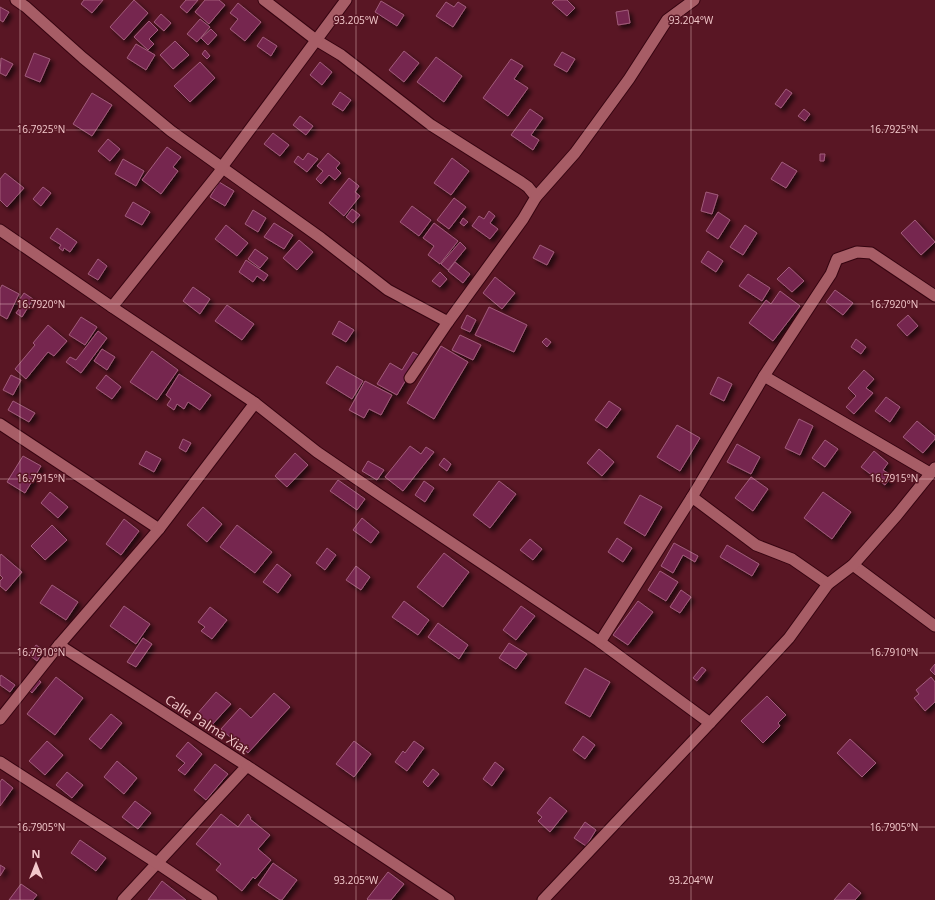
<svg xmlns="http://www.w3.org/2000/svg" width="935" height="900" viewBox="0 0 935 900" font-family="'Open Sans',sans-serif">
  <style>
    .building { fill: #76264f; stroke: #a15c7b; filter: url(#shadow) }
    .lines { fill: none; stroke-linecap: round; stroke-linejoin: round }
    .minor-casing { stroke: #360410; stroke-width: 13 }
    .minor { stroke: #a75d66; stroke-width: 11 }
    .ticks { fill: none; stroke: #f2c8cb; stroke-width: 1; stroke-opacity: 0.45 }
    .labels { text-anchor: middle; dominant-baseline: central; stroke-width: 3; stroke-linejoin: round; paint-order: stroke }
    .street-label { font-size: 13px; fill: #f2c8cb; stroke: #591624 }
    .ticks-label { font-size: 10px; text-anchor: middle; fill: #f2c8cb; stroke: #591624; stroke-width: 3; stroke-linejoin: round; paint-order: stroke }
  </style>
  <defs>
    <filter id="shadow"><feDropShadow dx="3.5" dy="3.5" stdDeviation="2" flood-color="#0009"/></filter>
  </defs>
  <rect width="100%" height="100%" fill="#591624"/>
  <!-- building -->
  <g class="building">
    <polygon points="84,0 103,0 92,13 81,4"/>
    <polygon points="134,0 148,13 124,40 110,27"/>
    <polygon points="186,0 198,0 187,13 180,7"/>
    <polygon points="205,0 219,0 225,5 209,24 195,12"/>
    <polygon points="555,0 567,0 575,8 567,16 552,3"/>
    <polygon points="381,1 404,15 397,26 375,12"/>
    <polygon points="446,2 454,7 458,2 466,7 453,27 436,16"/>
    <polygon points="238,3 261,22 245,41 230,29 238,19 230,13"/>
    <polygon points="0,7 9,12 3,22 0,20"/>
    <polygon points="628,10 630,23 618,25 616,12"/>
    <polygon points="161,14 171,23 164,31 154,22"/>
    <polygon points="200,19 210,27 197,42 187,34"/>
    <polygon points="149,21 158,30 149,39 154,44 148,50 134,37"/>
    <polygon points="211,29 217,35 208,45 201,38"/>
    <polygon points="263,37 277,46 271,56 257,46"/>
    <polygon points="175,41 189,55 173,69 160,55"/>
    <polygon points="136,44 155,55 146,70 127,58"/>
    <polygon points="205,50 210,56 207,59 202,54"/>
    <polygon points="404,51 419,63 404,82 389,70"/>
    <polygon points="562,52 575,59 567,72 554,65"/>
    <polygon points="34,53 50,59 40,82 25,76"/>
    <polygon points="436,57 462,76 444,102 417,82"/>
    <polygon points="1,58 13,64 6,76 0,73"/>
    <polygon points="511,59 523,66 514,79 528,88 508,116 483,98"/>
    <polygon points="200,62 215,78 190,102 174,86"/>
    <polygon points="320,62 332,72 322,85 310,75"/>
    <polygon points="786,89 792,93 781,108 775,104"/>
    <polygon points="340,92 351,100 343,111 332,104"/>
    <polygon points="92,93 112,105 92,136 73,124"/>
    <polygon points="530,109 543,118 531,135 539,140 533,150 511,135"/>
    <polygon points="804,109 810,114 805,121 798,116"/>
    <polygon points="300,116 313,126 306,135 293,125"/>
    <polygon points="273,133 289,145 280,156 264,144"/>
    <polygon points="108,139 120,149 110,161 98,151"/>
    <polygon points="167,147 181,157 173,167 178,171 161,194 142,180"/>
    <polygon points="308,153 318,159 307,172 294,162 298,156 303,160"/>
    <polygon points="328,153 340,163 336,168 341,173 335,180 329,175 321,184 316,179 323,171 317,166"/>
    <polygon points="820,154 825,154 824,161 820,161"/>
    <polygon points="452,158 469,171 451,195 434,183"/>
    <polygon points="123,159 144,171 136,186 115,174"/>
    <polygon points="782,162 797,171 786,188 771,179"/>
    <polygon points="5,173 24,188 7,207 0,200 0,179"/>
    <polygon points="349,178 359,186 355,192 360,196 344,216 329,203"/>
    <polygon points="219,182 234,191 225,206 210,197"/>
    <polygon points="43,187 51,193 41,206 33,199"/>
    <polygon points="706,192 718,195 712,214 701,211"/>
    <polygon points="454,198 466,207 449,229 437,220"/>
    <polygon points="133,202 150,212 142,225 125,216"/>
    <polygon points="412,206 431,220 419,236 400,222"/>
    <polygon points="352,209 360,215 353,223 346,217"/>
    <polygon points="253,210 266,218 258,232 245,224"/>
    <polygon points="489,211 495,216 490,223 498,229 490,239 472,226 479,216 484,219"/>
    <polygon points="718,212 730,220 718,239 706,231"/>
    <polygon points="463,218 468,222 464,226 460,223"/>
    <polygon points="915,220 935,242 921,255 901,233"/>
    <polygon points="274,223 293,235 284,249 264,237"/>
    <polygon points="434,223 458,241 440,264 428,255 434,246 423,238"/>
    <polygon points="226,225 248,243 237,256 215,239"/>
    <polygon points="745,225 757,233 743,255 730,247"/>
    <polygon points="57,228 77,242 70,252 64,248 63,251 59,248 61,245 50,238"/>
    <polygon points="299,240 313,252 297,270 283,258"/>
    <polygon points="460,242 466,248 448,270 441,264"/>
    <polygon points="540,245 554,252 547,265 533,258"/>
    <polygon points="255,249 268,258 260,268 248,259"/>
    <polygon points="708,251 723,261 716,272 701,262"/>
    <polygon points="98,259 107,266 98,280 88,274"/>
    <polygon points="246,260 268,275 264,281 257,276 253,282 239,272"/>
    <polygon points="455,262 470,274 463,283 448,271"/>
    <polygon points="789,267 804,281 792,292 777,279"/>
    <polygon points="440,272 447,279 440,287 432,281"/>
    <polygon points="748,274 770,288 762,301 739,286"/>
    <polygon points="495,277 515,293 502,309 483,293"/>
    <polygon points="2,285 19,294 7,319 0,315 0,289"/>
    <polygon points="193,287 210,299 200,314 183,301"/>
    <polygon points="835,290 853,303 843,315 826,302"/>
    <polygon points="780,291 800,306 773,341 749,323 766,300 771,304"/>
    <polygon points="24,293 33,299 22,317 16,313 22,305 18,302"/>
    <polygon points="227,305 254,324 242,340 215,321"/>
    <polygon points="489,307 527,325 514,352 475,335"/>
    <polygon points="467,315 476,320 470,332 461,328"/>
    <polygon points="908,315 918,326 907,336 897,325"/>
    <polygon points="81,317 97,327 85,345 69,335"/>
    <polygon points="339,321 354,330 346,342 332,334"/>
    <polygon points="48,325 67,341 54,356 48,352 26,379 15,369 35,345 33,343"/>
    <polygon points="98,331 107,338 81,373 66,362 70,357 76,360"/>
    <polygon points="460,335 481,345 473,360 452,350"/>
    <polygon points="546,338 551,342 547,347 542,342"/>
    <polygon points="856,339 866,347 861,354 851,347"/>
    <polygon points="441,346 468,362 434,419 407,403"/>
    <polygon points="102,349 115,357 107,370 94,361"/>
    <polygon points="152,351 178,370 157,400 130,382"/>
    <polygon points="413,352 420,356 397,395 377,384 390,363 402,370"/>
    <polygon points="337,366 363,381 352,399 326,383"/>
    <polygon points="864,370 874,379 866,388 873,393 854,414 846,407 856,396 848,388"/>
    <polygon points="179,374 211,395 200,410 188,402 184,409 177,404 174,410 167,405 171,399 166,395"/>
    <polygon points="11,375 21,380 13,395 3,390"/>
    <polygon points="106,375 121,387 112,399 96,388"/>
    <polygon points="718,377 732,384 724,401 710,394"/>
    <polygon points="365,381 392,395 381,415 369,409 364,418 349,410"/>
    <polygon points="886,397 900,407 890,422 875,411"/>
    <polygon points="13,401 35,413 29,422 8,410"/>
    <polygon points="609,401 621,409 607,428 595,420"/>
    <polygon points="799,419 813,426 800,455 785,448"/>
    <polygon points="917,421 935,436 935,439 923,453 903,437"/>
    <polygon points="677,425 700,438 680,471 657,457"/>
    <polygon points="183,439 191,443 186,452 179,448"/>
    <polygon points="825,440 838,449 825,467 812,458"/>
    <polygon points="737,444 760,457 751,474 727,462"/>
    <polygon points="410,446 421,454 426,447 434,452 403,491 385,477"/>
    <polygon points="599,449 614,462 602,476 587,463"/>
    <polygon points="146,451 161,459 154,472 139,464"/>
    <polygon points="874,451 888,463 883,470 892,476 885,485 861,467"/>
    <polygon points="295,453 308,465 287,487 275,476"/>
    <polygon points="23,456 41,466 25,493 7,482"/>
    <polygon points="444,458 451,464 447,471 439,465"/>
    <polygon points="368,461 384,470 377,480 362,471"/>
    <polygon points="751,477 768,489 753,511 735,498"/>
    <polygon points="338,480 365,499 357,510 330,491"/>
    <polygon points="424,481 434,488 425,502 415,495"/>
    <polygon points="499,481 516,494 490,528 473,515"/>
    <polygon points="50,492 68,507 58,518 41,503"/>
    <polygon points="823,492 851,512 832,539 804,518"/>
    <polygon points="640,495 662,507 645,536 624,523"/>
    <polygon points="203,507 222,524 207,542 187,525"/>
    <polygon points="362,518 379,532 371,543 353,530"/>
    <polygon points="124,519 139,531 121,555 106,544"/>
    <polygon points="52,525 67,540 45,560 31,546"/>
    <polygon points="237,525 272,552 255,573 220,547"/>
    <polygon points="617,538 632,548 623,562 608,552"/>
    <polygon points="530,539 542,549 533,560 520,550"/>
    <polygon points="674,543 698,556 695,562 683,555 673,573 661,566"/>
    <polygon points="727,545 759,564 752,576 720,557"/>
    <polygon points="327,548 336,555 325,570 316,563"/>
    <polygon points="444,553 469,572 443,607 417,587"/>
    <polygon points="1,554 22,572 6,591 0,586 0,581 3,578 0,575 0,556"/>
    <polygon points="277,564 291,575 278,593 263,582"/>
    <polygon points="356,566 370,577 361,590 346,580"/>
    <polygon points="660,571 678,582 666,601 648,590"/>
    <polygon points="52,585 78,602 66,620 40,603"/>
    <polygon points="681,590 691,597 680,613 670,607"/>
    <polygon points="404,601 429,620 418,635 392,617"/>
    <polygon points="638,601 653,612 628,645 613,635"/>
    <polygon points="124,606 150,624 136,644 110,626"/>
    <polygon points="521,606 535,616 516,640 503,630"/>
    <polygon points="210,607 227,620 212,639 201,631 205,627 198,622"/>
    <polygon points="438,623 468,645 459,659 428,637"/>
    <polygon points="143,638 152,644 136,667 127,662"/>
    <polygon points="509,643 527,654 516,669 499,658"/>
    <polygon points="36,645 44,650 37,661 29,655"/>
    <polygon points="935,664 935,675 930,670"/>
    <polygon points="702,667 706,670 697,681 693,678"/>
    <polygon points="585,668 610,682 590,717 565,703"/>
    <polygon points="1,675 15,685 10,692 0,685 0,677"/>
    <polygon points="56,677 83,698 55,735 27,714"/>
    <polygon points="931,677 935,682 935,702 925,711 914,698 919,694 916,690"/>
    <polygon points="36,678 41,682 32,693 27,688"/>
    <polygon points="216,692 231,704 211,726 197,714"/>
    <polygon points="274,693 290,707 248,753 221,729 240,708 251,718"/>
    <polygon points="767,696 786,715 778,723 780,726 763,743 741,721"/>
    <polygon points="111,714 122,723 101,749 89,739"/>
    <polygon points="583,736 595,745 585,759 573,750"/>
    <polygon points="850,739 876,763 862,777 837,753"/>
    <polygon points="47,741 63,755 45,775 29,761"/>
    <polygon points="354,741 371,754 354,777 336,764"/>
    <polygon points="414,741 424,748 407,771 395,762 403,751 405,753"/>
    <polygon points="188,742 202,754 185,775 178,770 185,763 176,756"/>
    <polygon points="117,761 137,778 124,794 104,777"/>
    <polygon points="495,762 504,769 492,786 483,779"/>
    <polygon points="215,764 228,774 206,800 194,790"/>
    <polygon points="433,769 439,774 428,787 423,782"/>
    <polygon points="67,772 83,785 72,798 56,785"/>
    <polygon points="2,779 13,788 0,806 0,782"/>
    <polygon points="550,797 567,811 550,832 538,821 542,817 537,813"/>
    <polygon points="135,801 151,813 138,829 122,817"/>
    <polygon points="221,814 238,827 248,814 251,818 250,819 270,835 258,849 271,860 255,879 253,877 242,891 216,870 221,864 196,844"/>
    <polygon points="585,822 596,830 586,846 574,838"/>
    <polygon points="80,840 106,858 96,871 71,853"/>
    <polygon points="273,863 297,880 282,900 280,900 258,885"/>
    <polygon points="0,865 5,868 0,876"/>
    <polygon points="388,872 404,884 391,900 368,900 367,899"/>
    <polygon points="162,881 186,900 148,900"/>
    <polygon points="849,883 861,893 855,900 834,900"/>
    <polygon points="21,884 37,895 33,900 9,900"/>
  </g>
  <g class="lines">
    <!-- minor casing -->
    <g class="minor-casing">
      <g id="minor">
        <polyline points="16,0 26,7 83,58 171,131 321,238 388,290 448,322 523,219 536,197 528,187 521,182 431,125 341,55 316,40 264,0"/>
        <polyline points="536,197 575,153 629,79 667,20 694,0"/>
        <polyline points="0,230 112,307 255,403 317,452 383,497 600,642 710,723"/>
        <polyline points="112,307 219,173 222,167 346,0"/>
        <polyline points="764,376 930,473"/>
        <polyline points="410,378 448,322"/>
        <polyline points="0,424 159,529"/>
        <polyline points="853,565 935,626"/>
        <polyline points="828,584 792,559 756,545 692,497 764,376 831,274 837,259 857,252 871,253 935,296"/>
        <polyline points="600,642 692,497"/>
        <polyline points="59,645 247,766 123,900"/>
        <polyline points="0,719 59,645 159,529 255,403"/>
        <polyline points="0,762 157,863 212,900"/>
        <polyline points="247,766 449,900"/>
        <polyline points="543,900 710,723 789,638 828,584 853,565 897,515 935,468"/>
      </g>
    </g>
    <!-- minor -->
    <use href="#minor" class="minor"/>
  </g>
  <!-- ticks -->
  <path class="ticks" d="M20,0V900M356,0V900M691,0V900M0,130H935M0,304H935M0,479H935M0,653H935M0,827H935"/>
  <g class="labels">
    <!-- street labels -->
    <g class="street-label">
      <text transform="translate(207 724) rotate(33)">Calle Palma Xiat</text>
    </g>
  </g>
  <g class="ticks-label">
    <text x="356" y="24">93.205°W</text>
    <text x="691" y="24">93.204°W</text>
    <text x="41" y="133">16.7925°N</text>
    <text x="894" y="133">16.7925°N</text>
    <text x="41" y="308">16.7920°N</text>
    <text x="894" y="308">16.7920°N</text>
    <text x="41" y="482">16.7915°N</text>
    <text x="894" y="482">16.7915°N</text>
    <text x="41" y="656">16.7910°N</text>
    <text x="894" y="656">16.7910°N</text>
    <text x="41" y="831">16.7905°N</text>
    <text x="894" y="831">16.7905°N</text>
    <text x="356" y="884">93.205°W</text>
    <text x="691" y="884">93.204°W</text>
  </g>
  <!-- north arrow -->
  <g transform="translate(36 864)" stroke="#591624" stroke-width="3" paint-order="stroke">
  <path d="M0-3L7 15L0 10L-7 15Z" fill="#f2c8cb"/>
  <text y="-6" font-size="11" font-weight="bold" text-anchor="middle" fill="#f2c8cb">N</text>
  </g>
</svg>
